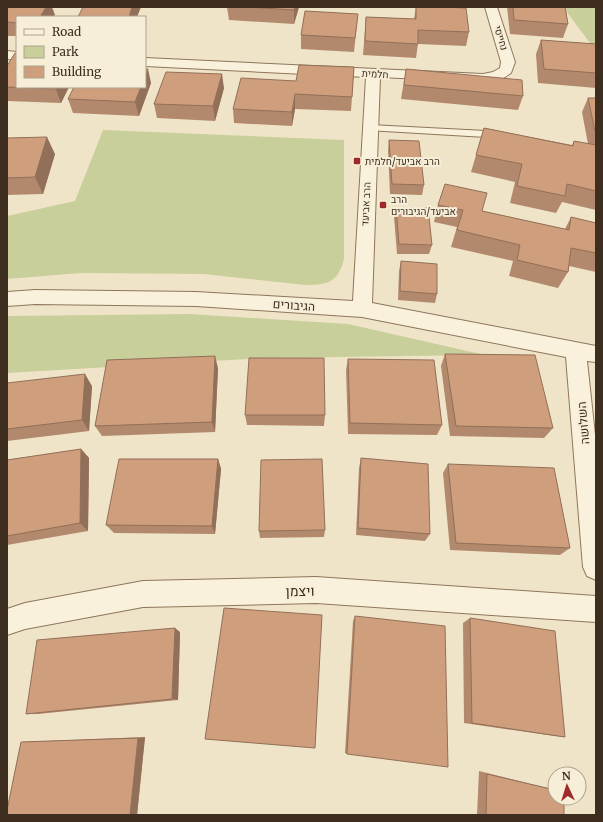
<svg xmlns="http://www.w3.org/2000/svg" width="603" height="822" viewBox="0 0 603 822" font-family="Merriweather,Heebo,serif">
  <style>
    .green { fill: #c9cf9b }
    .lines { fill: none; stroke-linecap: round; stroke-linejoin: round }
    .service-casing { stroke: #8d765c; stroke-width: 2 }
    .minor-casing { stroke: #8d765c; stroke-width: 2 }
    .service { fill: #faf1dc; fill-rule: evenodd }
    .minor { fill: #faf1dc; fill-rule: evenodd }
    .wall { fill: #b2896c }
    .shaded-wall { fill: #916f58 }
    .building { fill: #cf9f7d; stroke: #916f58 }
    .poi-dot { fill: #9e2a2b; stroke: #f7eed8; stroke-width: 1.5 }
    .labels { text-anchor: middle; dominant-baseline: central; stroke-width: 4; stroke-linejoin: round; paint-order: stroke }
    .far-street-label { font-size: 10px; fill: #3d2e20; stroke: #f7eed8 }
    .far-poi-label { font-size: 10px; fill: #3d2e20; stroke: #f7eed8; text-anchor: start }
    .street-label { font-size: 12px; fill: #3d2e20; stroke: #f7eed8 }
    .near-street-label { font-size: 14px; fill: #3d2e20; stroke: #f7eed8 }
  </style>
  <rect width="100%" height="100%" fill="#f0e4c8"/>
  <!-- green -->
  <g class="green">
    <polygon points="563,7 596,7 596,51"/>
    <path d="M103,130L344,140V259C338,283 327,285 305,285L204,274L81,273L7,279V216L75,201Z"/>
    <polygon points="190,314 348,324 485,355 264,358 7,373 7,316"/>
  </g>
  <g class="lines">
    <!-- service casing -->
    <g class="service-casing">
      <polygon id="service" points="370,125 486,131 501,135 502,137 498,140 486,137 367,130 366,128 367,126"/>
    </g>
    <!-- minor casing -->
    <g class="minor-casing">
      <g id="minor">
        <polygon points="485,7 497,7 515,62 511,73 502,79 483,82 380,77 372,303 596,346 596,362 587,361 596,444 596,580 587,576 583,567 566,357 362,317 196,306 35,304 7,306 7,292 35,290 196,292 353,301 366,77 145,66 145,58 483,74 493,72 500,68 501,62"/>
        <polygon points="7,51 17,52 17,60 7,59"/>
        <polygon points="316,577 596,596 596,622 316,603 143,607 25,629 7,635 7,609 25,603 143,581"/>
      </g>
    </g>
    <!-- service -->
    <use href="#service" class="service"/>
    <!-- minor -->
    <use href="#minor" class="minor"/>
  </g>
  <!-- wall -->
  <g class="wall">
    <polygon points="7,7 55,15 53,17 17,17 17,36 7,36"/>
    <polygon points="227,7 299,7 294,24 229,20"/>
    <polygon points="416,7 469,32 466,46 418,44 416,58 363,55 366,17 414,19"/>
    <polygon points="507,7 565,7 568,24 563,38 510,34"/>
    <polygon points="358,14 354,52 301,49 301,35"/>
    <polygon points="541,40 596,44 596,88 538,83 536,54"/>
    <polygon points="7,66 17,87 69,87 61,103 7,101"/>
    <polygon points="354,67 351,111 295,109 292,126 234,123 233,109 296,81"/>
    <polygon points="406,69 523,96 518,110 401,99"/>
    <polygon points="151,83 139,116 73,113 68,99"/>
    <polygon points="224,88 215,121 157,118 154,104"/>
    <polygon points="588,98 596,98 596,210 562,202 556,213 510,203 515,182 471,172 484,128 572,145 574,141 588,144 582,112"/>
    <polygon points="7,138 55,154 43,194 7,195"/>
    <polygon points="389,140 424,185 422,195 390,194 388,150"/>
    <polygon points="438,205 482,211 565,229 571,217 596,223 596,272 569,266 568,272 558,288 509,276 513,261 451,247 457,227 434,222"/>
    <polygon points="396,208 432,245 429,254 397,254 394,217"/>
    <polygon points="401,261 437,294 435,303 398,300 399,271"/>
    <polygon points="445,354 553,428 544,438 450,436 441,366"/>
    <polygon points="348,359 442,425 437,435 348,434 346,370"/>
    <polygon points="218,368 215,432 102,436 95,426"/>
    <polygon points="7,383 92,386 89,431 7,441"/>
    <polygon points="245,415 325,415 324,426 247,425"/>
    <polygon points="81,449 89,458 88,531 7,545 7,460"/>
    <polygon points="361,458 430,534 425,541 356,535 359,468"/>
    <polygon points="218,459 221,469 215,534 114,533 106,525"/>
    <polygon points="448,464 570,548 560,555 450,550 443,473"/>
    <polygon points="325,530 324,537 260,538 259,531"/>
    <polygon points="355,616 347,754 345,753 353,621"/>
    <polygon points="470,618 565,737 554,736 464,723 463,623"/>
    <polygon points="180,632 178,700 38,714 26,714"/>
    <polygon points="145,737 137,815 7,815 21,742"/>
    <polygon points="479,771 555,790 564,815 477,815"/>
  </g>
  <!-- shaded-wall -->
  <g class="shaded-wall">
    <polygon points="46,7 52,7 55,15 53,17 40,17"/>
    <polygon points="132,7 141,7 137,17 129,17"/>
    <polygon points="295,7 299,7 294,24 294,10"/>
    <polygon points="148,69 151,83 139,116 135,102 141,87 145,87 145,76"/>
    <polygon points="222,74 224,88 215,121 213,106"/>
    <polygon points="57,87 69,87 61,103 56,89"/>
    <polygon points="295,94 295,109 292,126 292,112"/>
    <polygon points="47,137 55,154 43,194 35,177"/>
    <polygon points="215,356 218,368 215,432 212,422"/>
    <polygon points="85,374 92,386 89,431 82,420"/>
    <polygon points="81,449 89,458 88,531 80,523"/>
    <polygon points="218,459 221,469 215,534 212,526"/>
    <polygon points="175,628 180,632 178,700 172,699"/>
    <polygon points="145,737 137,815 130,815 138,738"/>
  </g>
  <!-- building -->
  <g class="building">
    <polygon points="7,7 46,7 40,17 17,17 17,23 7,22"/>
    <polygon points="83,7 132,7 129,17 78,17"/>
    <polygon points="247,7 295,7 294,10"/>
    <polygon points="416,7 440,7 466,8 469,32 418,30 418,44 365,41 366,17 416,19"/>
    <polygon points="513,7 565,7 568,24 514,20"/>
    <polygon points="305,11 358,14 355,38 301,35"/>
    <polygon points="541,40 596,44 596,73 544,69"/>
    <polygon points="15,53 17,53 17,87 57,87 56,89 7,87 7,66"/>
    <polygon points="299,65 354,67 352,97 295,94 292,112 233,109 241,78 296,81"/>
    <polygon points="145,69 148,69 145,76"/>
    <polygon points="406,69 522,80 523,96 404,85"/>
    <polygon points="166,72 222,74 213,106 154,104"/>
    <polygon points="74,87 141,87 135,102 68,99"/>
    <polygon points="588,98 596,98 596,131 595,131"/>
    <polygon points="484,128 573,146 574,141 596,145 596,191 567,184 565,196 517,186 522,164 476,155"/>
    <polygon points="47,137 35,177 7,178 7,138"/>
    <polygon points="389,140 419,141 424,185 392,184"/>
    <polygon points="445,184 487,193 482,211 569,230 571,217 596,223 596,253 571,248 568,272 517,260 520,245 457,230 463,210 438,205"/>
    <polygon points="396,208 428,208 432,245 399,244"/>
    <polygon points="401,261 437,264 437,294 400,291"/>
    <polygon points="445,354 535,355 553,428 456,426"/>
    <polygon points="215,356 212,422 95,426 107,360"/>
    <polygon points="249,358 324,358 325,415 245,415"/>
    <polygon points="348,359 434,360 442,425 350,423"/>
    <polygon points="85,374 82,420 7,429 7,383"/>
    <polygon points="81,449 80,523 7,536 7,460"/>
    <polygon points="361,458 428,464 430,534 358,528"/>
    <polygon points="119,459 218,459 212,526 106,525"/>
    <polygon points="322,459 325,530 259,531 261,460"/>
    <polygon points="448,464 554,468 570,548 456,543"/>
    <polygon points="224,608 322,615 315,748 205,739"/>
    <polygon points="355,616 445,626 448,767 347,754"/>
    <polygon points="470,618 555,631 565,737 472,723"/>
    <polygon points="175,628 172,699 26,714 37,640"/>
    <polygon points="138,738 130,815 7,815 7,810 21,742"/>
    <polygon points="487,774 555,790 555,798 564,798 564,815 486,815"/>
  </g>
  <!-- markers -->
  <g class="poi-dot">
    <rect x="353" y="157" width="8" height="8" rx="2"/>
    <rect x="379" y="201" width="8" height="8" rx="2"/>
  </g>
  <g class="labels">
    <!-- far-street labels -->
    <g class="far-street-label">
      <text transform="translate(501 38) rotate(73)">נחייסי</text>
      <text transform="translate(375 74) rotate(3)">חלמית</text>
      <text transform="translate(366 204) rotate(-87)">הרב אביעד</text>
    </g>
    <!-- far-poi labels -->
    <g class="far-poi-label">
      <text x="365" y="161">הרב אביעד/חלמית</text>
      <text x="391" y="199">הרב<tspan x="391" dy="12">אביעד/הגיבורים</tspan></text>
    </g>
    <!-- street labels -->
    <g class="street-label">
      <text transform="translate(294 305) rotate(4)">הגיבורים</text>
      <text transform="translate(583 423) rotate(-95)">השלושה</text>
    </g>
    <!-- near-street labels -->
    <g class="near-street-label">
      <text transform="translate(300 591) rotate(-1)">ויצמן</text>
    </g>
  </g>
  <!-- border -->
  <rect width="603" height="822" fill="none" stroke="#3d2e20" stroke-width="16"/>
  <!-- legend -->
  <rect x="16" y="16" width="130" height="72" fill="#f7eed8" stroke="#ada18e"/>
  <rect x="24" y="29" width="20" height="6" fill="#faf1dc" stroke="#ada18e"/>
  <text x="52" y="36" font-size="12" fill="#3d2e20">Road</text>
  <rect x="24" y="46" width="20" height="12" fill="#c9cf9b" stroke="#ada18e"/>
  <text x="52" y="56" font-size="12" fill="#3d2e20">Park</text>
  <rect x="24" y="66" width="20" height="12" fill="#cf9f7d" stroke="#ada18e"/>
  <text x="52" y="76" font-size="12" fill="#3d2e20">Building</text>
  <!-- north arrow -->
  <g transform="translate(567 786) rotate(356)"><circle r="19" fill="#f7eed8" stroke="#ada18e"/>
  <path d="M0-3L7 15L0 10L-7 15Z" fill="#9e2a2b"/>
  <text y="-6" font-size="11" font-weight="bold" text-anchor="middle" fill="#3d2e20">N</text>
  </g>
</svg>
